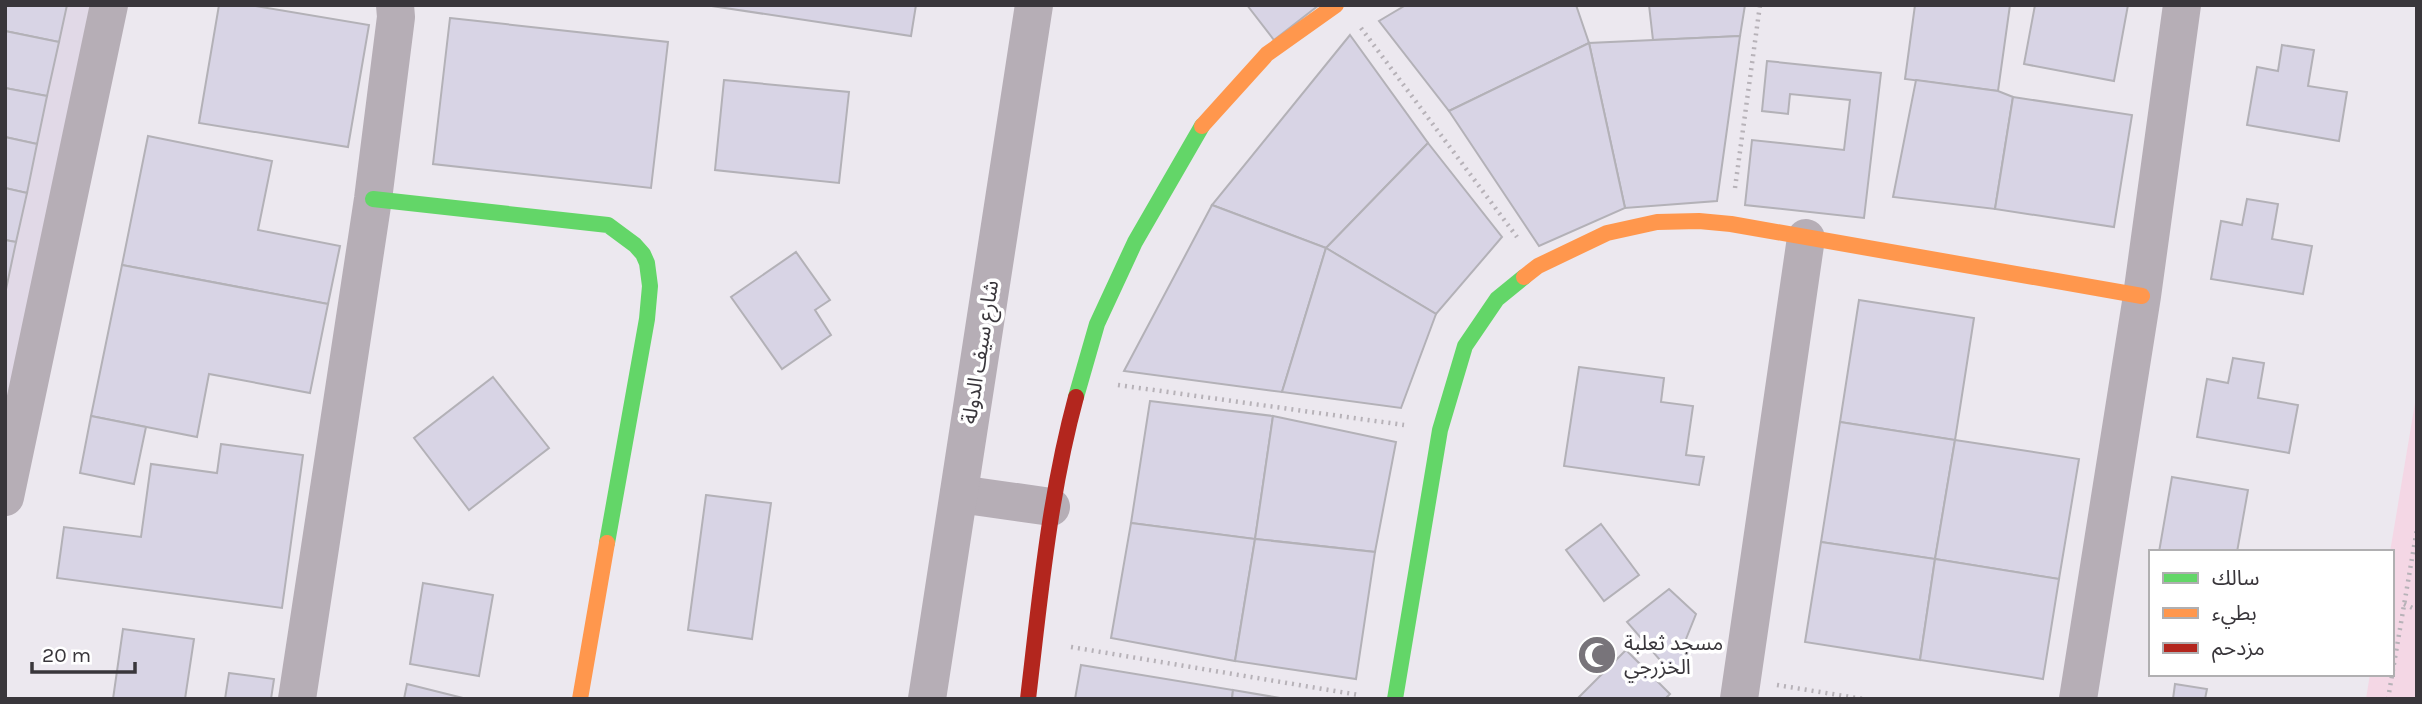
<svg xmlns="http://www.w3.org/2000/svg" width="2422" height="704" viewBox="0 0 2422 704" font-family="Karla,'Noto Sans Arabic',sans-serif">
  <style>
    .built { fill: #e1d9e7 }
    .green { fill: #f4d7e5 }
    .building { fill: #d8d4e5; stroke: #b3b1b7; stroke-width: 2 }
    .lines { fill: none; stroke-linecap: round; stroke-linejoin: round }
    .path { stroke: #b7b2b8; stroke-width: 4.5; stroke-dasharray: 2 5; stroke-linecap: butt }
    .street { stroke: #b6aeb6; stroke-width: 38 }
    .fast { stroke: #63d668; stroke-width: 16 }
    .slow { stroke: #ff974d; stroke-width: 16 }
    .jam { stroke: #b3261e; stroke-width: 16 }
    .labels { text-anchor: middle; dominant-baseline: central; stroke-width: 7; stroke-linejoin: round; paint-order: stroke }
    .street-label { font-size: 21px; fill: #39363b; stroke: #fff }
    .poi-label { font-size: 21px; fill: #39363b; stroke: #fff; text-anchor: start }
  </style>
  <rect width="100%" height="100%" fill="#ece8ef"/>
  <!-- built -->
  <polygon class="built" points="5,5 90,5 5,418"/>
  <!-- green -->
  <polygon class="green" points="2417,391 2417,699 2366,699 2370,674 2392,674 2392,552 2390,552"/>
  <!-- building -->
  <g class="building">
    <polygon points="5,5 67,5 59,42 5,31"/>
    <polygon points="219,5 249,5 369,25 348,147 199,123"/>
    <polygon points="705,5 916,5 911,36"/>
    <polygon points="1247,5 1319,5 1274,40"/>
    <polygon points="1406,5 1576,5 1589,43 1449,111 1379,21"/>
    <polygon points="1649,5 1745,5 1740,36 1653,40"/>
    <polygon points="1915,5 2010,5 1998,91 1905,79"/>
    <polygon points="2035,5 2128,5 2114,81 2024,64"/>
    <polygon points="450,18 668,42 651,188 433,164"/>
    <polygon points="5,31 59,42 47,96 5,88"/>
    <polygon points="1350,35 1428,143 1326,248 1212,205"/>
    <polygon points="1740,36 1717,201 1625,208 1589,43"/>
    <polygon points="1589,43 1625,208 1539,246 1449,111"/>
    <polygon points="2282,45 2314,50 2308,86 2347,92 2339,141 2247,125 2257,67 2278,71"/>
    <polygon points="1767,61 1881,73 1864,218 1745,205 1752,140 1844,150 1850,100 1790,94 1788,114 1762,111"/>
    <polygon points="724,80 849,92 839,183 715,170"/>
    <polygon points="1916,80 1998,91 2013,97 1995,209 1893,197"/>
    <polygon points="5,88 47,96 37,144 5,137"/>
    <polygon points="2013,97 2132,115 2114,227 1995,209"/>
    <polygon points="148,136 272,161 258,230 340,246 328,304 122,265"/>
    <polygon points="5,137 37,144 27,193 5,188"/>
    <polygon points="1428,143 1502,237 1436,314 1326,248"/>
    <polygon points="5,188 27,193 16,242 5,240"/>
    <polygon points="2247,199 2278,204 2272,239 2312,246 2303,294 2211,279 2221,221 2242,225"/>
    <polygon points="1212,205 1326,248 1282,392 1124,371"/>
    <polygon points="5,240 16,242 5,294"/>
    <polygon points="1326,248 1436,314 1401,408 1282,392"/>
    <polygon points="796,252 830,300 815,310 831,335 782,369 731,297"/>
    <polygon points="122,265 328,304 310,393 209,374 197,437 91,416"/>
    <polygon points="1859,300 1974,318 1955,440 1840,422"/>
    <polygon points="2233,358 2264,363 2258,398 2298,405 2289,453 2197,437 2207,379 2228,383"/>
    <polygon points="1579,367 1664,378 1661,402 1693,406 1686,455 1704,457 1699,485 1564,466"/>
    <polygon points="493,377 549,448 469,510 414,438"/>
    <polygon points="1150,401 1273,416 1255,539 1131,523"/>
    <polygon points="91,416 146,427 134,484 80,473"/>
    <polygon points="1273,416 1396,442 1375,552 1255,539"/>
    <polygon points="1840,422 1955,440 1935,559 1821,542"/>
    <polygon points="1955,440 2079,459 2059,579 1935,559"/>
    <polygon points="221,444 303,455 282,608 57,578 64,527 141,537 151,464 217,473"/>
    <polygon points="2172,477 2248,490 2237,552 2159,552"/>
    <polygon points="706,495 771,503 752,639 688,630"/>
    <polygon points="1131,523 1255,539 1235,661 1111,638"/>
    <polygon points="1601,524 1639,575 1604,601 1566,550"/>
    <polygon points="1255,539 1375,552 1356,679 1235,661"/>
    <polygon points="1821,542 1935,559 1920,660 1805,642"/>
    <polygon points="1935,559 2059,579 2043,679 1920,660"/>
    <polygon points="423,583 493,595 479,676 410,664"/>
    <polygon points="1669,589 1696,614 1682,649 1691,660 1672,674 1627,622"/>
    <polygon points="123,629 194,639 185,699 113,699"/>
    <polygon points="1626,650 1670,694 1665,699 1577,699"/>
    <polygon points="1081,665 1233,690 1232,699 1075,699"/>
    <polygon points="229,673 274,679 271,699 225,699"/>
    <polygon points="407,684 467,699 404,699"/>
    <polygon points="2175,684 2207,689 2205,699 2173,699"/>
    <polygon points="1233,690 1286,699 1232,699"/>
  </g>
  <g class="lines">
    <!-- path -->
    <g class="path">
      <polyline points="1361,28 1517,237"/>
      <polyline points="1735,188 1760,5"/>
      <polyline points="1118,385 1404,425"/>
      <polyline points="2404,604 2417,610"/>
      <polyline points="1071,647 1359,695"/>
      <polyline points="1777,685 1863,699"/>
      <polyline points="2388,699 2417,529"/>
    </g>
    <!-- street -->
    <g class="street">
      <polyline points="959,494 1051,507"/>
      <polyline points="5,497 109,5"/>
      <polyline points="297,699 373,199 396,17 395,5"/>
      <polyline points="927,699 1034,5"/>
      <polyline points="1739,699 1806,238"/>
      <polyline points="2078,699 2142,296 2182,5"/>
    </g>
    <!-- fast -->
    <g class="fast">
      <polyline points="373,199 608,225 635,245 643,254 647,263 650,286 647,319 607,543"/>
      <polyline points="1076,397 1097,324 1135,242 1202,126"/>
      <polyline points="1395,699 1440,430 1465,346 1497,299 1524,277"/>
    </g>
    <!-- slow -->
    <g class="slow">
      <polyline points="1202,126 1267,54 1336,5"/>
      <polyline points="1524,277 1538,266 1607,233 1657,222 1699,221 1731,224 2142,296"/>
      <polyline points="580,699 607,543"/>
    </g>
    <!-- jam -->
    <path class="jam" d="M1028,699C1040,598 1049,496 1076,397"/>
  </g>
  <!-- icons -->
  <defs>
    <g id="mosque-disc" transform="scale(2.0125)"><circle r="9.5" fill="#78747a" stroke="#fff"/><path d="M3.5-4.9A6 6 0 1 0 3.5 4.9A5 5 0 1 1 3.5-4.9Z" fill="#fff"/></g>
  </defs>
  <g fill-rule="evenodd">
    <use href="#mosque-disc" x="1597" y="655"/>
  </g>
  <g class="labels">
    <!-- street labels -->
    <g class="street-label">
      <text transform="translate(980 352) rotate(-81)">شارع سيف الدولة</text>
    </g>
    <!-- poi labels -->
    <g class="poi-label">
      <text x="1624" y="643">مسجد ثعلبة<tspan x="1624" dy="24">الخزرجي</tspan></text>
    </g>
  </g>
  <!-- border -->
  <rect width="2422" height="704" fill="none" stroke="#39363b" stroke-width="14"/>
  <!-- legend -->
  <rect x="2149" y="550" width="245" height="126" fill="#ffffff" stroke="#b0afb1" stroke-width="2"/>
  <rect x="2163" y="573" width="35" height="10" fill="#63d668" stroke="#b0afb1" stroke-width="2"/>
  <text x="2212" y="585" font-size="21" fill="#39363b">سالك</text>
  <rect x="2163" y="608" width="35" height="10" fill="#ff974d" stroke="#b0afb1" stroke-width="2"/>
  <text x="2212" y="620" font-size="21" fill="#39363b">بطيء</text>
  <rect x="2163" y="643" width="35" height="10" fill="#b3261e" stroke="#b0afb1" stroke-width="2"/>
  <text x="2212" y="655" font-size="21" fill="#39363b">مزدحم</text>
  <!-- scale -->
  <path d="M32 662v10h103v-10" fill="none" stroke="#39363b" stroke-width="3.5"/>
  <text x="42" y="662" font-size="21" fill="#39363b" stroke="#ffffff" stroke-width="5" paint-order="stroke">20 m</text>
</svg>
